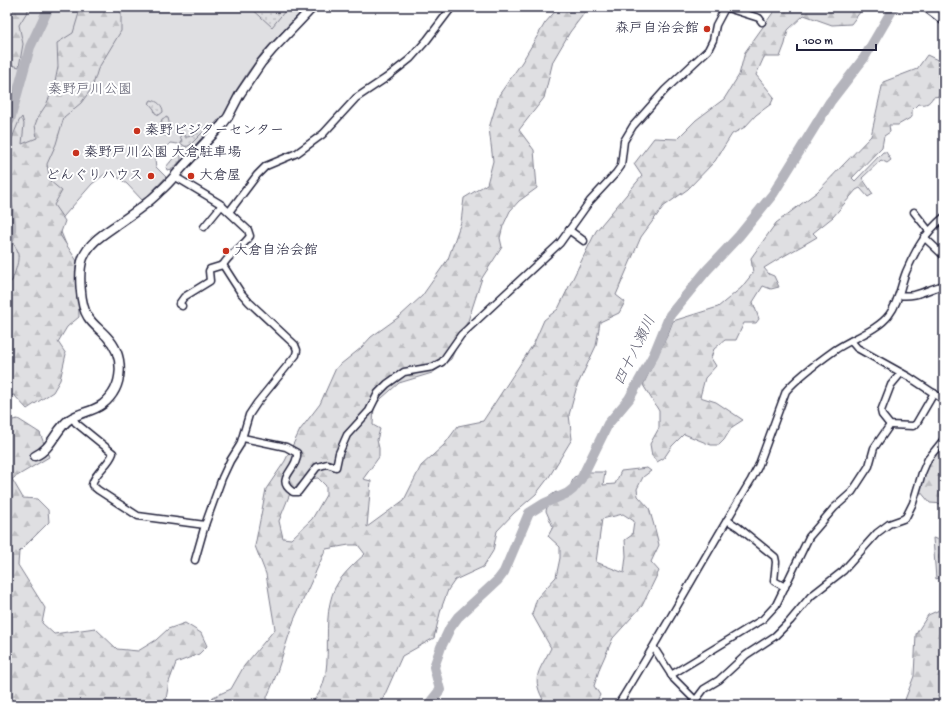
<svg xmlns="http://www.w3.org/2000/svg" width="951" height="712" viewBox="0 0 951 712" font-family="'Gochi Hand','Klee One',sans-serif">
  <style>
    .green { fill: #dfdfe2; stroke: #80808e }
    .forest { fill: url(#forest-firs); stroke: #80808e; fill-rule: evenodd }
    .cemetery { fill: url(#cemetery-stones); stroke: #80808e }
    .garden { fill: url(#garden-dots); stroke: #80808e }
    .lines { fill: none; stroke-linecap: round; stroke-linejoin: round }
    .river { stroke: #b4b4bc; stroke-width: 10 }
    .minor-casing { stroke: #22223b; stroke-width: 9 }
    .major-casing { stroke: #22223b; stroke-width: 11 }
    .highway-casing { stroke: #22223b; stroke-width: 12 }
    .minor { stroke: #fff; stroke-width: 6 }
    .major { stroke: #fff; stroke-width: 8 }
    .highway { stroke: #fff; stroke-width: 9 }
    .poi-dot { fill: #c8321e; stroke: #fff; stroke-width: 1.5 }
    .labels { text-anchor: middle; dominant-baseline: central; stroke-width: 4; stroke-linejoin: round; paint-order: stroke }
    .poi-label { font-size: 14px; fill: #22223b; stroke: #fff; text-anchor: start }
    .park-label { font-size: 14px; fill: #5b5b6d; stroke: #fff }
    .water-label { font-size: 15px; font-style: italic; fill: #5c5c6f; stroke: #fff }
  </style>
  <defs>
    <pattern id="forest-firs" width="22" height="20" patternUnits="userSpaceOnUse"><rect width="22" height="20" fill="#dfdfe2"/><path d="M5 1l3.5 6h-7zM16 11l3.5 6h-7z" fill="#bfbfc3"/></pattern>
    <pattern id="cemetery-stones" width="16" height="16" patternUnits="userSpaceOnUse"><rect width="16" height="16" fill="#dfdfe2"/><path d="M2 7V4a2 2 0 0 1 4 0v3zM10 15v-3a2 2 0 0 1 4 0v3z" fill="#bfbfc3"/></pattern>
    <pattern id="garden-dots" width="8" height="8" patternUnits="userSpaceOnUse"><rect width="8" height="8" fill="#dfdfe2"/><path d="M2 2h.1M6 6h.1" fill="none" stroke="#bfbfc3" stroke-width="1.8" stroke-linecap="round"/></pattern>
  </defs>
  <rect width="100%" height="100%" fill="#fff"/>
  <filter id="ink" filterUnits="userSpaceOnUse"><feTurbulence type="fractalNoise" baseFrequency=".025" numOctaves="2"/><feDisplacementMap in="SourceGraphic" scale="8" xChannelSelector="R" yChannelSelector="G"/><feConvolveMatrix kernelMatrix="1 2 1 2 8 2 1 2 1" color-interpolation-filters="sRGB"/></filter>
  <g filter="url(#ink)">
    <!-- green -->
    <polygon class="green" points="7,7 297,7 301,12 262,53 248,72 235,92 237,93 221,122 218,120 189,152 183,149 178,144 170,143 155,159 156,167 166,177 146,198 142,200 127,184 109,171 92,184 64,216 60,222 61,232 78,274 7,384"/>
    <!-- forest -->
    <g class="forest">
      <polygon points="7,7 30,7 19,25 23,44 19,67 12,65 7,55"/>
      <path d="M90,7H126L121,10V31L98,69L92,88L81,103L64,117L56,144L47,164L50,181L62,191L54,205L65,221L60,235L77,261L79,317L67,327L58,342L66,354L60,380L53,392L27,409L14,395L7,397V284L12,281C18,262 24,252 7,237V141L10,143L19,121L22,117L24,124L22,144L37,138L35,125L38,117L46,105L54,87L58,67L57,43L73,33L79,13Z"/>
      <path d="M559,7H589L570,32L553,61L544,98L519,130L534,150L537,188L519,201L510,211L503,226L500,238L502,247L482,278L468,321L451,359L432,373L399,383L374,405L373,425L380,429L377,440L379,448V457L363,479L371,481L367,527L404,500L421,466L444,445L458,426L483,421L534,343L544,320L558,309L596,231L642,176L634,164L654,138L677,139L696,120L724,99L739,75L745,52L777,7H864L851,24L832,25L804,15L788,30L785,44L780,57H764L756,75L774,97L771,104L756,115L745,127L732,134L715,161L688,189L663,207L641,237L616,295L625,302L619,313L600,322L596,346L577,386L569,415L572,439L549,477L536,494L514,513L497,531L493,551L483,567L455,580L448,590L441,609L434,638L402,656L382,701L384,705H309C343,677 314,617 339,581C346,571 356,562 365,554L358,545H349L326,549L294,620L274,681L267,697V705H206L213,697L231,689L244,666L275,629L266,574L255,546L266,489L285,461L300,430L320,404L336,368L361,348L371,337L399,317L422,296L448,259L461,222L464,198L487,184L493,161L489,128L499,95L522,62L545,23ZM318,478L326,486V495L312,519L291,539L283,538L279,521L291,491L303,480Z"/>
      <path d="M927,55L944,63V97L941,99V96L933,97C929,104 926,105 918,104L912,110V117L898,125H889L890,132L884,136L882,147L852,178L855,181L883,152H886L891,160L887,163L881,160L862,178L873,194L868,197L860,188L856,190L833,217L813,233L817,237C799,248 781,257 764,268L769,274L774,276L779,287L771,289L763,286L753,302L759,319L756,323H744L736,340H725L714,349L711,358L716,366L705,378L700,397L716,402L743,420L732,427L724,440L719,445H711L684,434L672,446L664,458L657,462L652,456L650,444L659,428V411L643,385L668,334L673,321L718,307L741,288L753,273L751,258L776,223L817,192L871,136L883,82L917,69Z"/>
      <polygon points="18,419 40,433 49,457 12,479 23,498 37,499 48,510 49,522 19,552 18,565 45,608 42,623 54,634 95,628 117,649 138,651 156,640 168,629 185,623 201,633 207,646 199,654 176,663 169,682 166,699 175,705 7,705 7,421"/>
      <polygon points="944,445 944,504 930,503 920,491 927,466"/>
      <path d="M647,468L651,471L643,477L637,489L638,496L649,508L655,529L659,545L651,562L659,571L642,606L613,638L600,667L594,686L600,695L595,705H544L545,703C530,677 539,672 551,648L532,614L537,598L556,577L560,558V547L548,536L553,527L546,511L550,496L556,492L566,497L571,495V484L574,477L588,472H605L603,485L615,484L621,471ZM623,514L634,521L632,535L625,540L626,556L624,573L596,562L602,519Z"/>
      <polygon points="944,608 944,705 903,705 914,676 916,634 928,615"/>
    </g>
    <!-- cemetery -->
    <polygon class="cemetery" points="933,538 944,541 944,576 936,579"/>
    <!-- garden -->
    <g class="garden">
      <polygon points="250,7 280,7 285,11 272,27"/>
      <path d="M151,100C157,101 163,105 163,112L159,115L155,113L154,109L149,103Z"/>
      <polygon points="166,117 168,118 169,122 167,130 168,135 166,136 162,134 159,128 162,119"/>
      <path d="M201,127L206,129L190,145L186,147L180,143L182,140L180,137L181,134L185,135V137C192,137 199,134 201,127Z"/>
      <polygon points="179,154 181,156 181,160 173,169 167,170 166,167 176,155"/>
    </g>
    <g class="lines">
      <!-- river -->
      <g class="river">
        <polyline points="7,123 10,120 30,47 49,7"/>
        <path d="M7,202C11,217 14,231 7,246"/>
        <polyline points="428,705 440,690 434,667 441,647 450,628 458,617 498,580 504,572 529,513 545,503 568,493 573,489 581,479 608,424 629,399 654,354 670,315 707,270 739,236 773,194 830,102 864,58 894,7"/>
      </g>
      <!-- minor casing -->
      <g class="minor-casing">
        <g id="minor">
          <polyline points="724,7 759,18 762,22"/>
          <path d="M174,177L179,179L219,203L248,230L250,236C243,247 230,253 223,265L210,269L209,271L210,281L184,297L179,304L182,306"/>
          <polyline points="229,212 257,175 266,166 297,153 323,134 356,98 386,78 410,59 427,40 452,7"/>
          <polyline points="914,212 929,231"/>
          <polyline points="204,227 222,205"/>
          <polyline points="569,230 584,241"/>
          <polyline points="924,237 944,256"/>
          <path d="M899,295C916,298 928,289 944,285"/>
          <polyline points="851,341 857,348 909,377 944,400"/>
          <polyline points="901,373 891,385 881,411 882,415 890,425 913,426 916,424 934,393"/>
          <path d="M72,417L76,423L113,453C109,465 94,473 92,485L98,490L138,516L205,525L222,478L230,461L240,445L249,415L257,403L296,355L297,350L295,345L249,302L241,293L223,265"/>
          <path d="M243,438L286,447L297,453C299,469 273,479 293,492H298L317,467L327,464L336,467L339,453L347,435L369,411L378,393L387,384L404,372L433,367L442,362L461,335L560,243L590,201L616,173L621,166L624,141L633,126L665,90L708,50L713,40L716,25L724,10V7"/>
          <polyline points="727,520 738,527 775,557 776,562 774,581 785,587"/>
          <polyline points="195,560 205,525"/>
          <polyline points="654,648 674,679 696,701"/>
          <polyline points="671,675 763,619 776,605 809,537 834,508 852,492 869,466 874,448 890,425"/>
          <path d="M618,705C664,631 706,554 751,480L758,467L786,391C797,378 821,360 835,350C851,339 878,330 889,315C899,302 900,287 906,272C916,249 925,233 944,217"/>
          <polyline points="692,705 704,689 719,680 746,655 775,636 790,621 811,596 843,571 877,533 889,524 903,519 906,517 913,503 922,473 928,459 944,439"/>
        </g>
      </g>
      <!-- major casing -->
      <g class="major-casing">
        <path id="major" d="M35,456C52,449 56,428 70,419C80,412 93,412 103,404C124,387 125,356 107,337C101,330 93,325 88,317C80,305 78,272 83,258C89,243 102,235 115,226C130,215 147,205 160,191C171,182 179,170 189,160C200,148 211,136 222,125L228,117L240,94L261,63L273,49L313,7"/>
      </g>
      <!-- highway casing -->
      <g class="highway-casing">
        <polyline id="highway" points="927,7 944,20"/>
      </g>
      <!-- minor -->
      <use href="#minor" class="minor"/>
      <!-- major -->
      <use href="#major" class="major"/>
      <!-- highway -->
      <use href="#highway" class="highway"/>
    </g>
  </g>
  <!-- markers -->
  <g class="poi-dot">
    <circle cx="707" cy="29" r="4"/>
    <circle cx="137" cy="131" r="4"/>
    <circle cx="76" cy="153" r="4"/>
    <circle cx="151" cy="176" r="4"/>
    <circle cx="191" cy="176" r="4"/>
    <circle cx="226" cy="251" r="4"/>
  </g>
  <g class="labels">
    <!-- poi labels -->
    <g class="poi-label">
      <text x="699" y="29" text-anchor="end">森戸自治会館</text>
      <text x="145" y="131">秦野ビジターセンター</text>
      <text x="84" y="153">秦野戸川公園 大倉駐車場</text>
      <text x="143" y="176" text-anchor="end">どんぐりハウス</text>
      <text x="199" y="176">大倉屋</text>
      <text x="234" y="251">大倉自治会館</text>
    </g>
    <!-- park labels -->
    <g class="park-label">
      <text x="90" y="90">秦野戸川公園</text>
    </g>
    <!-- water labels -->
    <g class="water-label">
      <text transform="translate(636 351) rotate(-64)">四十八瀬川</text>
    </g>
  </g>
  <!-- margin -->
  <rect width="951" height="712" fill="none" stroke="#fff" stroke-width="24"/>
  <rect x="12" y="12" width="927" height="688" fill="none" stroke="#22223b" stroke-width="1.5" filter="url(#ink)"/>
  <!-- scale -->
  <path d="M797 44v6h79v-6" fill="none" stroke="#22223b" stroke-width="2"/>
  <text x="803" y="44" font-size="12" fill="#22223b" stroke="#ffffff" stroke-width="3" paint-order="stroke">100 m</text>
</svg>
